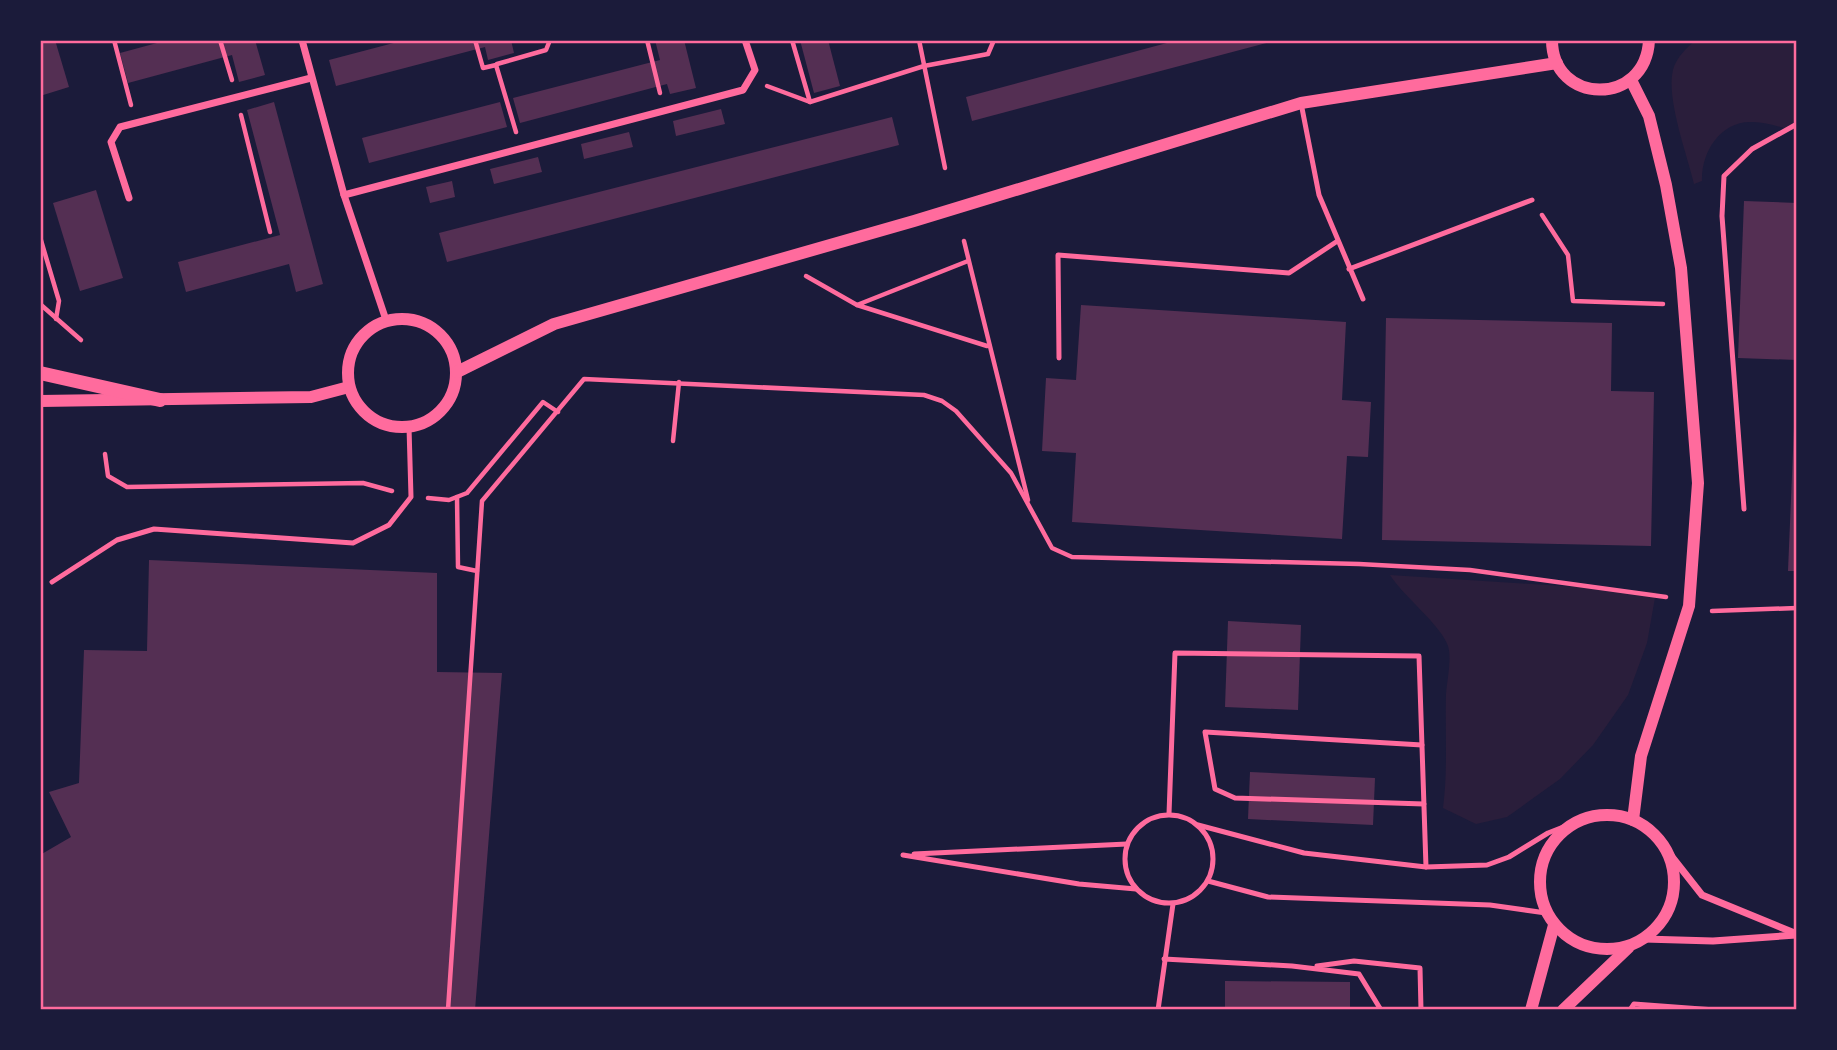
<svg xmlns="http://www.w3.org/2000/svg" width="1837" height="1050" viewBox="0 0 1837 1050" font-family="Karla,sans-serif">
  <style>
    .green { fill: #2a1e3b }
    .building { fill: #542f53 }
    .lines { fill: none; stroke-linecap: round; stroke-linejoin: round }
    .path { stroke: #ff6b9d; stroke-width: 4.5 }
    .service { stroke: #ff6b9d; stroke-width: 5 }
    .minor { stroke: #ff6b9d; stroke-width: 7 }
    .tertiary { stroke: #ff6b9d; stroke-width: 12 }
    .secondary { stroke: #ff6b9d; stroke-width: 14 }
    .neatline { fill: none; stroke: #ff6b9d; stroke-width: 2.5 }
  </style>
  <rect width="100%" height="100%" fill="#1b1b3a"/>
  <!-- green -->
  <g class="green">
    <path d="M1696,40H1797V132C1783,128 1767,122 1753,122C1721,120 1701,152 1702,181L1694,184C1687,154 1666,99 1673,70C1676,58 1687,47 1696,40Z"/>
    <path d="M1390,575L1656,592L1647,643L1628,695L1593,745L1560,779L1507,817L1476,824L1443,808C1448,770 1445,733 1446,694C1447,681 1452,658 1448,646C1441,625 1404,597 1390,575Z"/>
  </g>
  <!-- building -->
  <g class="building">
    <polygon points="40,40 55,40 69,87 40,96"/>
    <polygon points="168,40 255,40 265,75 239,82 232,55 128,83 120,53"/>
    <polygon points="405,40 511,40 514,53 488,60 485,47 336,86 329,60"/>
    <polygon points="655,40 684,40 696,88 670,94 667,84 520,123 513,98 660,60"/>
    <polygon points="800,40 828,40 840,86 814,93"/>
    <polygon points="1178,40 1274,41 972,121 966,97"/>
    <polygon points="274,102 323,284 296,292 289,264 186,292 178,262 280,235 247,110"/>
    <polygon points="500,102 507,127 369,163 362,138"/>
    <polygon points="721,109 725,124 676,136 673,121"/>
    <polygon points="892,117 899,145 447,262 439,233"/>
    <polygon points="629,132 633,147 584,159 581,144"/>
    <polygon points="538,157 542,172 494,184 490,169"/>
    <polygon points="452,181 455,197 430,203 426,187"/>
    <polygon points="96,190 123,278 80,291 53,203"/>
    <polygon points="1744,201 1797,203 1797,360 1738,358"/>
    <polygon points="1081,305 1346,322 1342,400 1371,402 1368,457 1347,456 1342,539 1072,522 1076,453 1042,451 1046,378 1076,380"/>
    <polygon points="1386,318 1612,323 1611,391 1654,392 1651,546 1382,540"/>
    <polygon points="1795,403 1797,403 1797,571 1788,571"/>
    <polygon points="149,560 437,573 437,672 502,673 475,1010 40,1010 40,855 71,837 49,792 79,783 84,650 147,651"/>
    <polygon points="1228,621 1301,625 1298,710 1225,707"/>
    <polygon points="1250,772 1375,778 1373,825 1248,819"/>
    <polygon points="1225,981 1350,982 1350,1010 1225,1010"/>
  </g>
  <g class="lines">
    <!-- path -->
    <g class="path">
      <polyline points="114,40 131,105"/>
      <polyline points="220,40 232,80"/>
      <polyline points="475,40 483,68 496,65 516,132"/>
      <polyline points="647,40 660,93"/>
      <polyline points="792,40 810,102"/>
      <polyline points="919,40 945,168"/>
      <polyline points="497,64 546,50 550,40"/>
      <polyline points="767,86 810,102 924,66 988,54 994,40"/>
      <polyline points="241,115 270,232"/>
      <polyline points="1542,215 1568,255 1573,301 1663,304"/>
      <polyline points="40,237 59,301 56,319"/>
      <polyline points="964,241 1028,500"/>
      <polyline points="968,261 857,305 987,346"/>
      <polyline points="806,276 857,305"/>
      <polyline points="40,304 81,340"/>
      <polyline points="673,441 679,382"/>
      <polyline points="105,454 108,476 127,487 363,483 392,491"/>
      <polyline points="457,497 458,567 477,571"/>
      <polyline points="428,498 449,500 467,493 543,402 558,412"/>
      <polyline points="1712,611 1797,608"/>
      <polyline points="448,1010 482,501 584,379 924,395 942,401 956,411 1011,473 1052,548 1072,557 1359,564 1470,570 1666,597"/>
    </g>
    <!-- service -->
    <g class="service">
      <polyline points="1301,103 1319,195 1363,299"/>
      <polyline points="1349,269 1532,200"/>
      <polyline points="1059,358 1058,255 1289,273 1336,242"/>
      <polyline points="1744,509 1722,216 1724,176 1752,149 1797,124"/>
      <polyline points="52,582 117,540 154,529 353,543 389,525 411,497 409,427"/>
      <polyline points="1422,745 1205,732 1215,789 1235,798 1424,804"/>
      <polyline points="1169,814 1175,653 1419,656 1426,867"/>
      <circle cx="1169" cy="859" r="44"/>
      <polyline points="1198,825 1304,853 1426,867 1487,865 1509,857 1548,833 1576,822"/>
      <polyline points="914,854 1127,844"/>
      <polyline points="903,855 1079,884 1136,889"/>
      <polyline points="1208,881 1268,897 1490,905 1546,913"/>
      <polyline points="1164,959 1292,966 1359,974 1381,1010"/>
      <polyline points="1317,966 1354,961 1420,968 1421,1010"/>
      <polyline points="1158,1010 1173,904"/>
      <polyline points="1630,1010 1634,1004 1715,1010"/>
    </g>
    <!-- minor -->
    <g class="minor">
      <polyline points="302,40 344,195 386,320"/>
      <polyline points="344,195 743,90 755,70 745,40"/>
      <polyline points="129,198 111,142 120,127 311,78"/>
      <polyline points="1665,848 1702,895 1797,934"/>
      <polyline points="1644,939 1713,941 1796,935"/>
    </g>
    <!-- tertiary -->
    <g class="tertiary">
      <path d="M1552,40C1552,105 1646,107 1649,40"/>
      <polyline points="1631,80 1649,116 1666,185 1681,268 1698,483 1689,606 1641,756 1633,820"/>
      <circle cx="402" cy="373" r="54"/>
      <polyline points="457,372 554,324 914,221 1301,103 1557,63"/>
      <polyline points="40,401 311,397 349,387"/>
      <circle cx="1607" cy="882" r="67"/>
      <polyline points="1531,1010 1554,925"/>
      <polyline points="1563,1010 1628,948"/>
    </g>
    <!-- secondary -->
    <polyline class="secondary" points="40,373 160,400"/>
  </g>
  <!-- border -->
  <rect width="1837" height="1050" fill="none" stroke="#1b1b3a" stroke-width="84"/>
  <rect x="42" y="42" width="1753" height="966" class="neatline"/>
</svg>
